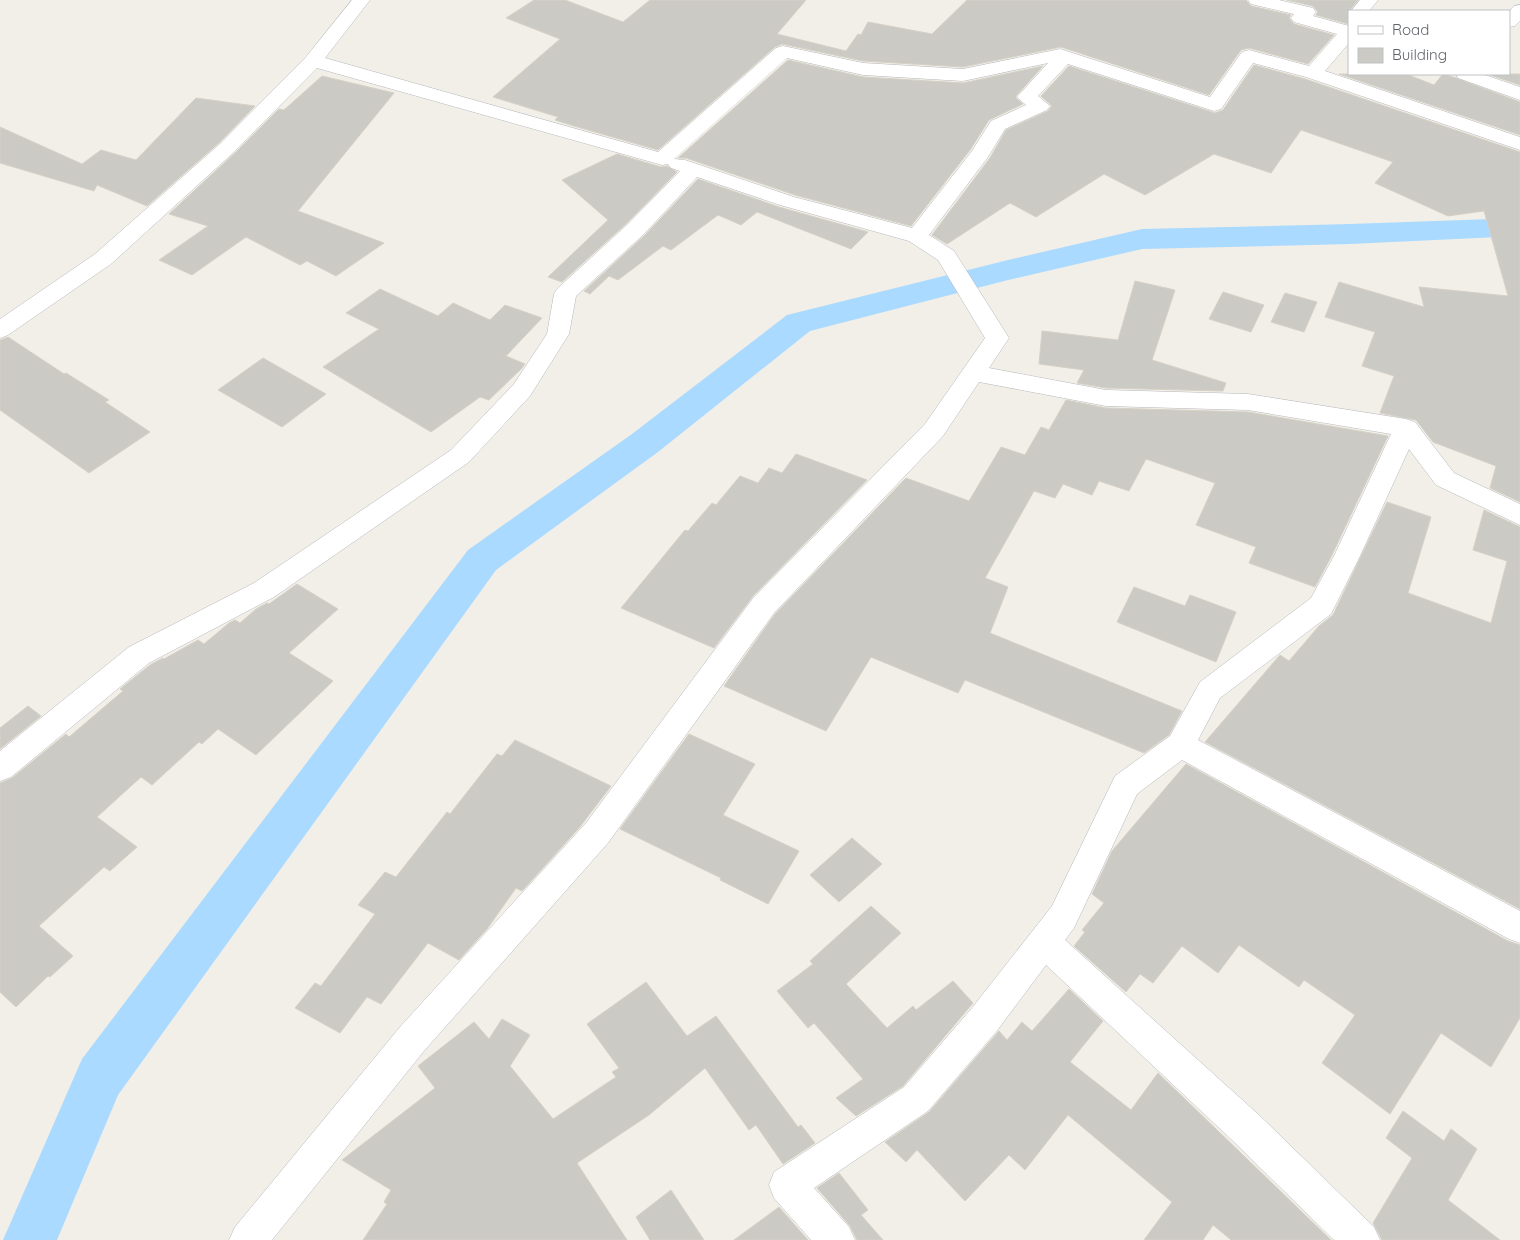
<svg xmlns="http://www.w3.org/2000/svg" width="1520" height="1240" viewBox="0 0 1520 1240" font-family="Quicksand,sans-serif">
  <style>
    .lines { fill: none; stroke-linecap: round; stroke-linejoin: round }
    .canal { fill: #aadaff; fill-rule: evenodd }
    .building { fill: #cccac5; stroke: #d6d1c6 }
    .minor-casing { stroke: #b5b8bc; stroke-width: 1 }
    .minor { fill: #fff; fill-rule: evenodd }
  </style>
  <rect width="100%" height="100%" fill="#f1efe8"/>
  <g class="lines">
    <!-- canal -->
    <polygon class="canal" points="1520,218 1520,236 1350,244 1142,249 1008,280 810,331 658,452 496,570 118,1095 57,1240 3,1240 82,1059 468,550 632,434 787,315 1008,260 1142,229 1350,224"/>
  </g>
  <!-- building -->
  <g class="building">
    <polygon points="534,0 565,0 623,22 650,0 806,0 777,34 846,51 858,34 861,35 868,22 932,34 967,0 1246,0 1251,6 1291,15 1289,18 1294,24 1334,35 1308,64 1249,48 1241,50 1209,95 1061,47 963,67 863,61 782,44 775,47 658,150 574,126 555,120 558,117 493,97 560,39 506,18"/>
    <polygon points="1287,0 1358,0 1349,11 1348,24 1316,15 1318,12 1313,6"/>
    <polygon points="788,60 863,77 963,83 1043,66 1016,96 1016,98 1023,104 989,120 970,150 911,226 795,195 686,158 678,158"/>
    <polygon points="1254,65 1305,79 1520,152 1520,502 1490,488 1496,466 1433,442 1416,420 1380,413 1394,376 1362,366 1375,332 1325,317 1339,282 1424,307 1419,287 1508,296 1484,211 1448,216 1375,183 1393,162 1301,130 1271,173 1214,154 1145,195 1104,174 1036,217 1010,203 947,244 932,235 990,158 1006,130 1048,111 1052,106 1041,96 1069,66 1215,113 1223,110"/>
    <polygon points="1339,74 1406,74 1434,85 1443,74 1456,78 1520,102 1520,135"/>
    <polygon points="1491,74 1520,74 1520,85 1490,75"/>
    <polygon points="322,76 394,93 298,211 384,243 336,276 307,261 300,265 246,237 192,275 159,260 208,226 169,214 236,152 279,109 284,110"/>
    <polygon points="196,98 255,106 220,142 147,206 97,185 94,191 0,163 0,127 82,164 101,150 136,160"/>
    <polygon points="617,154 661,167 667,166 677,172 627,223 562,282 548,277 608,220 562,180"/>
    <polygon points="698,179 779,207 868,232 851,249 757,212 741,225 718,215 671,250 663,246 618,280 609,276 590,294 584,291 645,235"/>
    <polygon points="1135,281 1175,290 1152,360 1226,383 1223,391 1106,388 1077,383 1084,370 1039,364 1042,331 1118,340"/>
    <polygon points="380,289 438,316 453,303 490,320 505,305 542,318 506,356 525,364 521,369 489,400 480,397 431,432 323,367 379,329 346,313"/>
    <polygon points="1223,292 1264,305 1251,332 1209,319"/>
    <polygon points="1285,293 1317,302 1304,332 1271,322"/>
    <polygon points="8,337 64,374 66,373 109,400 105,402 150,432 89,473 0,410 0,340"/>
    <polygon points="263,358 326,394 282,427 218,390"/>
    <polygon points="1066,400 1106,408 1248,412 1388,436 1332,555 1315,587 1249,563 1256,547 1196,525 1215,483 1146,459 1129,491 1099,481 1092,495 1063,484 1055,498 1034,491 985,578 1008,587 990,633 1182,711 1169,735 1144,753 965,680 958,693 871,657 826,731 724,686 775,614 906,478 969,501 1001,447 1025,455 1041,427 1049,430"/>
    <polygon points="796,454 867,480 753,596 714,648 621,608 685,530 688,531 712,503 716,505 740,476 758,483 769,468 782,473"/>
    <polygon points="1387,502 1431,517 1408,593 1491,623 1507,561 1473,550 1484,510 1520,527 1520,909 1205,742 1280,655 1289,661 1319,626 1333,615"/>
    <polygon points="297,584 338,609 289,653 333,681 256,755 218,729 202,744 199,742 152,785 141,777 97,817 137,847 110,871 104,867 39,926 73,956 50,977 48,976 16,1007 0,992 0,783 12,778 66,734 69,737 123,691 120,689 150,665 163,658 164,659 198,640 204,644 229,623 235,620 240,623 256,609 267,603 269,604"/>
    <polygon points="1134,587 1185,606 1190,595 1236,612 1216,662 1117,622"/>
    <polygon points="28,706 41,716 0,749 0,728"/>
    <polygon points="689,734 755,764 723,815 799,851 768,904 720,880 721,878 620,829"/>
    <polygon points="515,740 611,786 579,828 522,891 516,888 487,929 459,960 428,943 381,1004 367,997 340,1033 295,1008 315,983 321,986 375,914 358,905 385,872 396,877 447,812 450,814 497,754 502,756"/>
    <polygon points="1186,764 1508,941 1520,945 1520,1018 1491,1067 1441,1033 1390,1114 1322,1063 1355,1015 1304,980 1299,987 1239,945 1218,973 1182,946 1153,983 1140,974 1126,992 1074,946 1085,932 1082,930 1104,903 1092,894 1112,851"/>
    <polygon points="852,838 882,864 839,902 810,875"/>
    <polygon points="871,906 901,933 846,984 887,1028 913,1006 916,1010 953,981 973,1003 903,1086 856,1116 836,1098 863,1079 814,1023 808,1028 777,991 813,964 810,961"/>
    <polygon points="646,982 687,1036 716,1016 798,1127 801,1125 815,1143 783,1164 756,1125 749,1130 705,1068 649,1115 577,1163 627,1240 363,1240 387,1204 384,1202 391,1190 342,1160 435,1088 418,1066 474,1022 489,1039 502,1019 530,1035 510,1066 553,1119 616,1077 612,1072 619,1068 587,1024"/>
    <polygon points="1069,989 1103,1021 1070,1062 1131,1110 1158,1073 1331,1240 1231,1240 1213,1225 1203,1240 1144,1240 1172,1202 1068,1115 1025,1170 1009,1155 965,1201 917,1150 906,1162 885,1142 929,1112 999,1031 1007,1040 1022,1022 1032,1031"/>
    <polygon points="1403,1111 1444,1141 1451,1129 1477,1149 1448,1200 1500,1240 1382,1240 1373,1223 1412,1158 1386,1138"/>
    <polygon points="839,1173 868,1210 861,1215 883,1240 857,1240 850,1226 817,1188"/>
    <polygon points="671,1190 704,1240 650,1240 636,1217"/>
    <polygon points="779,1207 808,1240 734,1240"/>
  </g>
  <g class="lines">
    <!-- minor casing -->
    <g class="minor-casing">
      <g id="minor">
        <path d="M352,0H370L325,58L658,152L776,48L783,46L863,63L963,69L1060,49L1210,97L1242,52L1249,50L1309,66L1337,34L1294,22L1291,18L1294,14L1251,4L1248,0H1279L1313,8L1316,12L1313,16L1349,26V43L1325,71L1520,137V150L1306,77L1253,63L1221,109L1214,111L1068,64L1038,96L1050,106L1047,110L1005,129L988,157L929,235L954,251L1009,338L989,368L1106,390L1248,394L1406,419L1415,422L1454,473L1520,504V525L1436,485L1409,449L1360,556L1331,614L1220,698L1198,740L1520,911V943L1509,939L1182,760L1137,794L1074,928L1065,940L1259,1115L1374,1227L1380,1240H1334L1233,1141L1046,965L996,1032L928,1111L814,1188L849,1227L855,1240H811L774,1198L769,1185L774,1172L904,1087L972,1008L1052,906L1115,776L1170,736L1200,682L1311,598L1334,556L1391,434L1248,410L1106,406L979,382L943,436L774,613L608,843L424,1051L272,1240H229L235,1227L400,1027L586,823L754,597L925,424L985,338L938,260L909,241L780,205L697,177L644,234L576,296L569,334L530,396L469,462L274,597L149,663L11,777L0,781V751L129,647L254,583L451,450L514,384L547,334L554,294L557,289L628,224L680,171L671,168L668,164L662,165L655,163L317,68L235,151L111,264L8,335L0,338V319L95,254L221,143L306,57ZM787,58L863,75L963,81L1048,63L1017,97L1026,105L991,121L972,151L912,228L794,197L685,160L674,159Z"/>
        <polygon points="1360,0 1378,0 1369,11 1351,11"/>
        <polygon points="1520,5 1520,21 1515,26 1509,27 1509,12 1514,6"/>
        <polygon points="1456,74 1482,74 1520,87 1520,100 1458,78"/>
      </g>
    </g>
    <!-- minor -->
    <use href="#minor" class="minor"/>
  </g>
  <!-- legend -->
  <rect x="1348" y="10" width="162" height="65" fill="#ffffff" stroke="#bfc1c3"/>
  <rect x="1358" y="26" width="25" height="8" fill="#ffffff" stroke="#bfc1c3"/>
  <text x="1392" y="35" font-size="15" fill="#5f6368">Road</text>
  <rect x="1358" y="48" width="25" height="15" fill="#cccac5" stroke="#bfc1c3"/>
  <text x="1392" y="60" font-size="15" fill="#5f6368">Building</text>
</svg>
